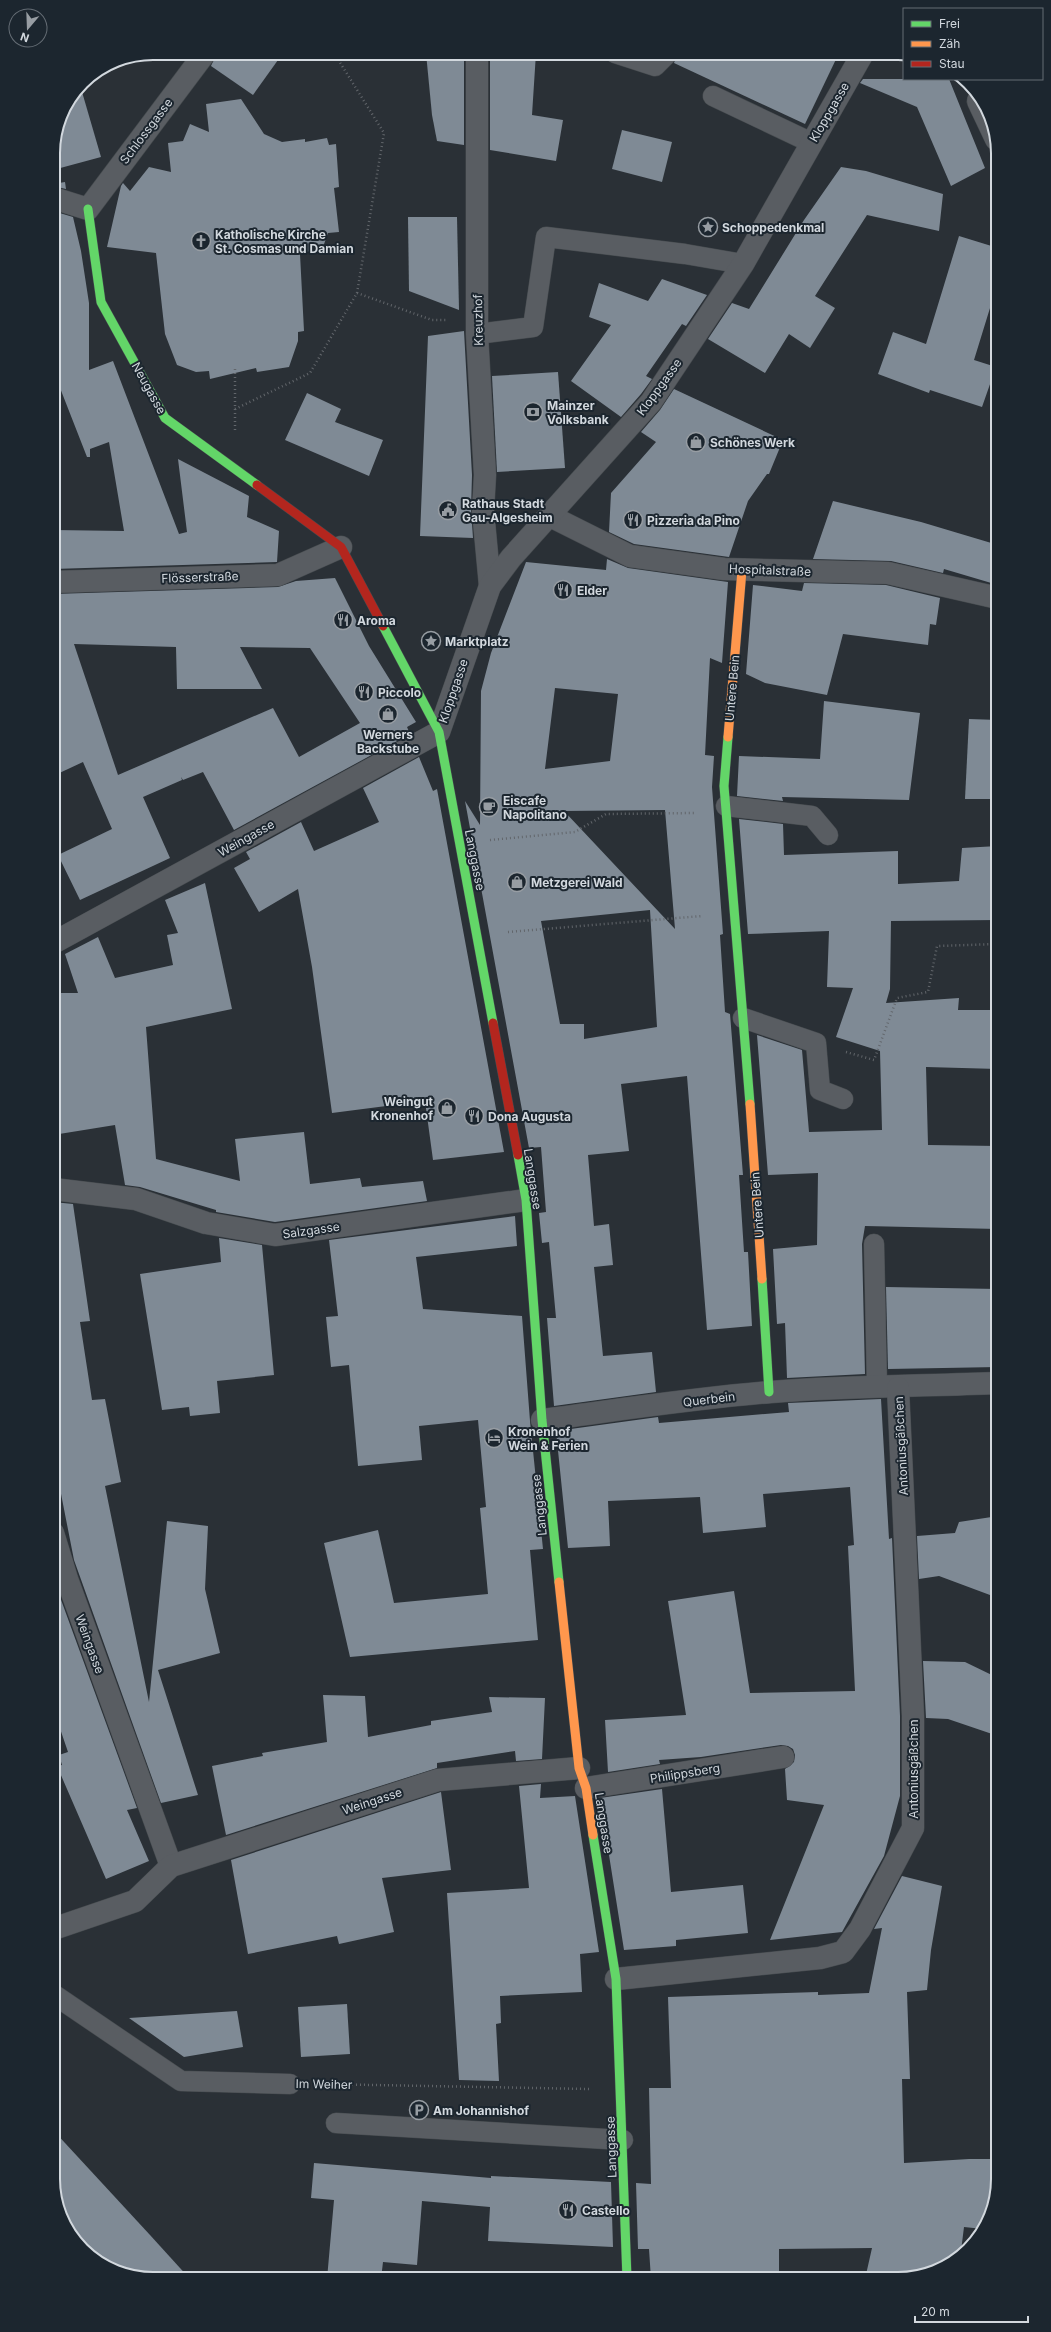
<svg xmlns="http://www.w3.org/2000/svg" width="1051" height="2332" viewBox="0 0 1051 2332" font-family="Inter,sans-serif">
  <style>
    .building { fill: #7f8a95; fill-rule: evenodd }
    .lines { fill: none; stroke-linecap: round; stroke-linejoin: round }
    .lane-casing { stroke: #464b4f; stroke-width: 21 }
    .street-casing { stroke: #464b4f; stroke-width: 23 }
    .fast-casing { stroke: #464b4f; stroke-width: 10 }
    .slow-casing { stroke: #464b4f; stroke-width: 10 }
    .jam-casing { stroke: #464b4f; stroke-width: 10 }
    .path { stroke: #62666b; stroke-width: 2.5; stroke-dasharray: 1 3; stroke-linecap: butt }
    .lane { stroke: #595d62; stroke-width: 20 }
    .street { stroke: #595d62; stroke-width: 22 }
    .fast { stroke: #63d668; stroke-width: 9 }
    .slow { stroke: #ff974d; stroke-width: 9 }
    .jam { stroke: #b3261e; stroke-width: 9 }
    .labels { text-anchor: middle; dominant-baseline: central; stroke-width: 4; stroke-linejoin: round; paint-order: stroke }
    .street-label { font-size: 12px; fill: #d2d8de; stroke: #1c262f }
    .poi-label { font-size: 12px; font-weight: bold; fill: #d2d8de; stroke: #1c262f; text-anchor: start }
    .rim { fill: none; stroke: #d2d8de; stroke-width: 2 }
  </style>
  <rect width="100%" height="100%" fill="#2a3036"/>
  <!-- building -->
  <g class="building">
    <polygon points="217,53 283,53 253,95 211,66"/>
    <polygon points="426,53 464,53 464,145 437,141 432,115"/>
    <polygon points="490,53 536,53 532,115 563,120 556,161 490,150"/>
    <polygon points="677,53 839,53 805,124 674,63"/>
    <polygon points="863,79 949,79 985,168 951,186 917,107 860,83"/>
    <polygon points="80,85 101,157 53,170 53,147 61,115"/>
    <polygon points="241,99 264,134 282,142 305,139 305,142 327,138 329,145 336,144 339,187 334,188 339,232 328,233 323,247 300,254 304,331 298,332 298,341 289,367 257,372 256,368 210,379 209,371 196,372 177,365 165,334 156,253 107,247 121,186 123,183 130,191 149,167 171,172 168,143 183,141 190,124 209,132 206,104"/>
    <polygon points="622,130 672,142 662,182 612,169"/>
    <polygon points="841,167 866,171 943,194 939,231 867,215 815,296 835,308 810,348 789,334 765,373 708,339 732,303 749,309 804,220"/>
    <polygon points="65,182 66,189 53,186 53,184"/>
    <polygon points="53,211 73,217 81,251 89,303 89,370 113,361 179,534 187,532 178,459 249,496 247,517 279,531 277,562 53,569 53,530 124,531 109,442 90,449 90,457 87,457 53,370"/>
    <polygon points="408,217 457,217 459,310 409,291"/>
    <polygon points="959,236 998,248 998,282 974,360 996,367 982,407 930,390 929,393 878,374 893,332 926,344"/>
    <polygon points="662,279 707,295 686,326 682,324 646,376 652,379 641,394 621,417 571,381 611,325 589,317 599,283 648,301"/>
    <polygon points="464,331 472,475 471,510 473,538 420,536 428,336"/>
    <polygon points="558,372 565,468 497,472 492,376"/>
    <polygon points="674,389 783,440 769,474 767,474 748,501 729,557 634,544 609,532 611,493 656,442 641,432 660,410"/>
    <polygon points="307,393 341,409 335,422 383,440 369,476 285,440"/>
    <polygon points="833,501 921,522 998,545 998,585 944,569 943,573 891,561 813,559"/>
    <path d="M607,559L628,568L728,582L722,663L710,658L705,755L714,756L712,787L723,934L720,935L725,1012L730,1014L743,1175H739L744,1252H748L752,1326L707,1330L687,1076L621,1084L629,1151L588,1155L594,1226L609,1224L613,1265L594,1267L603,1356L652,1352L656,1392L554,1406L547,1318H556L549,1242L542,1243L539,1213L546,1212L541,1147L529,1148L465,801L480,825L481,691L491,653L526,562L606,570ZM555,688L618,694L610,761L545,769ZM665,810L675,929L564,811ZM650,910L657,1027L584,1039V1024H560L541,921Z"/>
    <path d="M335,578L369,646L416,722L407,727L410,734L234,830L203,772L183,780L181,777L182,780L143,797L170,858L80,900L58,855L112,829L83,762L53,776V594L278,587L296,581ZM74,644L176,647L177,689H262L240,647L310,648L360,723L299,757L273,708L118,775Z"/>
    <polygon points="804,583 886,585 940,598 936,625 930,624 928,645 843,634 827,695 765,683 746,674 753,585 802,591"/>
    <polygon points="824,701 920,713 909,800 782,797 783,801 737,796 739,756 820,759"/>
    <polygon points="969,719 998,720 998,799 965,799"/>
    <polygon points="419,757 433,791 437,789 504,1152 433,1160 425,1101 332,1113 312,967 298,889 259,912 234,868 250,859 246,852 301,822 314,851 379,822 363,788"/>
    <polygon points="739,819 783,824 784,855 898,851 898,884 959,881 962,848 998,846 998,920 891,921 890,989 886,1003 959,998 958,1010 998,1010 998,1069 926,1067 928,1145 998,1146 998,1229 865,1226 862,1244 865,1374 787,1378 785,1323 777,1324 773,1249 817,1245 818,1173 768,1175 757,1035 802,1050 809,1132 882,1130 880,1051 836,1037 853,988 827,987 829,931 748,934"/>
    <polygon points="205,883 232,1009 146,1027 156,1159 240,1181 235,1139 304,1132 310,1184 360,1178 362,1187 423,1181 427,1201 275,1222 216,1212 216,1210 140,1187 125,1185 115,1125 53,1135 53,993 78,993 65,954 98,937 115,978 173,965 167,935 178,933 165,900"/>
    <polygon points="53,1202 73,1204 90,1321 80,1322 92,1400 105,1399 121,1482 105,1486 149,1702 167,1521 208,1526 205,1589 220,1653 158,1670 198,1795 161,1803 74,1560 53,1453"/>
    <polygon points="515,1216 517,1246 416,1257 423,1309 522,1316 530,1421 543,1549 530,1550 538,1640 350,1657 324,1543 378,1530 394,1603 488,1594 480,1508 486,1507 478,1420 419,1426 422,1460 358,1466 349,1365 331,1367 326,1317 338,1316 329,1240"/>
    <polygon points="219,1238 262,1245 274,1375 217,1381 220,1413 190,1416 189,1407 162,1410 140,1274 221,1262"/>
    <polygon points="886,1287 998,1289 998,1367 888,1369"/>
    <polygon points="881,1399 889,1539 892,1538 900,1716 900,1796 884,1856 842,1932 770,1940 824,1805 787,1800 785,1769 794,1762 795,1755 793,1749 788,1746 781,1745 701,1757 659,1760 660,1764 608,1772 605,1720 686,1715 668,1601 734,1591 750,1693 855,1691 848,1546 854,1545 850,1487 763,1494 766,1527 703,1533 700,1497 608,1501 610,1546 568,1548 556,1431 658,1417 659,1423 789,1412 788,1403"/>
    <polygon points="998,1516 998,1598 939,1576 919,1579 917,1536 955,1533 959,1522"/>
    <polygon points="60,1597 137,1808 127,1810 149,1861 106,1879 57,1766 62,1765 59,1755 68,1752 53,1708 53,1599"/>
    <polygon points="923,1661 965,1662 998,1678 998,1736 948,1719 926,1718"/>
    <polygon points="323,1695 365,1696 368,1737 431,1725 431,1721 492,1712 489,1697 545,1698 542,1759 516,1761 515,1751 437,1763 437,1768 226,1835 212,1766 263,1756 262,1753 327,1742"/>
    <polygon points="541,1784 540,1798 575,1796 599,1952 580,1954 582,1992 500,1996 501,2023 496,2024 499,2081 459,2080 447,1893 529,1888 519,1786"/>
    <polygon points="662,1789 671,1892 743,1885 748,1933 676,1940 676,1946 624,1950 600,1798"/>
    <polygon points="441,1792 451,1870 382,1878 394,1932 339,1944 337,1936 248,1954 231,1860"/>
    <polygon points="902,1876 942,1886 931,1950 927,1990 907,1992 910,2079 902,2079 904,2163 969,2159 998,2159 998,2179 993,2211 983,2229 964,2227 961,2251 930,2274 898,2279 865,2279 872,2248 779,2249 779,2279 651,2279 649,2249 638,2249 636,2183 651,2184 649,2088 671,2088 668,1997 818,1992 818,1995 869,1993 882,1928 874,1929"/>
    <polygon points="347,2004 350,2054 301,2057 298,2007"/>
    <polygon points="237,2011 243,2047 184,2057 129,2018"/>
    <polygon points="53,2130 150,2235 190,2279 146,2279 92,2258 58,2211 53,2179"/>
    <polygon points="314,2163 491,2178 491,2176 611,2182 613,2247 488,2241 490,2207 422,2201 417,2265 383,2262 381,2279 327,2279 334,2200 311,2198"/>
  </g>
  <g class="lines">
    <!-- lane casing -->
    <g class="lane-casing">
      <g id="lane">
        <polyline points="615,53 655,66 666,55"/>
        <polyline points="713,96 812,143"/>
        <polyline points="477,334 533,327 546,237 685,254 743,264"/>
        <polyline points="726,806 812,816 828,835"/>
        <polyline points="743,1018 816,1043 820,1090 843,1099"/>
        <polyline points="874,1244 877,1386"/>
        <polyline points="53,1994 181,2081 290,2084"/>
        <polyline points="336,2123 623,2140"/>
      </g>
    </g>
    <!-- street casing -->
    <g class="street-casing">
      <g id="street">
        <polyline points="477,53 477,334 485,475 483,511 490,586"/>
        <polyline points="978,101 996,139"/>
        <polyline points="53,198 88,209 205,53"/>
        <polyline points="550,516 630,556 724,569 888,573 998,598"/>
        <polyline points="53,582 278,575 341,547"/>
        <polyline points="53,943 439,732 490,586 511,558 651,402 743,264 863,53"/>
        <polyline points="53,1189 136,1199 206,1223 275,1235 526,1200"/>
        <path d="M542,1420C618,1410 695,1398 771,1392C847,1386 922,1386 998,1383"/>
        <polyline points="53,1533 67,1579 171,1866"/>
        <polyline points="586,1788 783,1757"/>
        <polyline points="53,1929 135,1901 171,1866 438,1780 579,1768"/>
        <polyline points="616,1979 820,1958 843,1952 860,1929 913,1828 913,1716 898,1388"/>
      </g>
    </g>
    <!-- fast casing -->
    <g class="fast-casing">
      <g id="fast">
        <polyline points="88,209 101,302 165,418 257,485"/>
        <polyline points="383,626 439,732 493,1023"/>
        <polyline points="728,737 724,786 750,1104"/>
        <polyline points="518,1155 526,1200 542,1420 559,1582"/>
        <polyline points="762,1279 769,1392"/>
        <polyline points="593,1835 616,1979 627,2279"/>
      </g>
    </g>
    <!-- slow casing -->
    <g class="slow-casing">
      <g id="slow">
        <polyline points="728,737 742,570"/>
        <polyline points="750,1104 762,1279"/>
        <polyline points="559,1582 579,1768 586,1788 593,1835"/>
      </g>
    </g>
    <!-- jam casing -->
    <g class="jam-casing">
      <g id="jam">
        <polyline points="257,485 341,547 383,626"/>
        <polyline points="493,1023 518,1155"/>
      </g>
    </g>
    <!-- path -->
    <g class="path">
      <polyline points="357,293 432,320 446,320"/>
      <polyline points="235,409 310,373 357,293 384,133 334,53"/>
      <polyline points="235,430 235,368"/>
      <polyline points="490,840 575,832 606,814 696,813"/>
      <polyline points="508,932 702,916"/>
      <polyline points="846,1052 874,1060 897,998 928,992 937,946 998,944"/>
      <polyline points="320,2084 589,2089"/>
    </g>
    <!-- lane -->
    <use href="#lane" class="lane"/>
    <!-- street -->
    <use href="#street" class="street"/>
    <!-- fast -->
    <use href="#fast" class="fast"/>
    <!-- slow -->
    <use href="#slow" class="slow"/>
    <!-- jam -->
    <use href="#jam" class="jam"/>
  </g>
  <!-- icons -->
  <defs>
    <g id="sight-ring" transform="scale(1)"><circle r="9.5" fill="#1c262f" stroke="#979da3" stroke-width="1.5"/><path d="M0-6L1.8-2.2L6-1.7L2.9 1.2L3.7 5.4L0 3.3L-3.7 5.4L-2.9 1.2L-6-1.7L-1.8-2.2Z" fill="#979da3"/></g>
    <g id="church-ring" transform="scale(1)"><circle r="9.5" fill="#1c262f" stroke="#979da3" stroke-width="1.5"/><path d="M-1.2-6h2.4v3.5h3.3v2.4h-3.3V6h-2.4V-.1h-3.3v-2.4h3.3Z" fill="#979da3"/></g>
    <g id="bank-ring" transform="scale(1)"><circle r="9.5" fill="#1c262f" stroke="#979da3" stroke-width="1.5"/><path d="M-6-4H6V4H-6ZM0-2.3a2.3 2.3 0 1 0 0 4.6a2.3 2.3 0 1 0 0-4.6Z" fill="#979da3"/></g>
    <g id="shop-ring" transform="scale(1)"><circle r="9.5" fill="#1c262f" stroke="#979da3" stroke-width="1.5"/><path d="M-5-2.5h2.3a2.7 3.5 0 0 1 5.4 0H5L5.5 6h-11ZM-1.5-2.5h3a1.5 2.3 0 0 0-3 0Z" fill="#979da3"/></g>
    <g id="civic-ring" transform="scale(1)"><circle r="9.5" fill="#1c262f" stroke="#979da3" stroke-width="1.5"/><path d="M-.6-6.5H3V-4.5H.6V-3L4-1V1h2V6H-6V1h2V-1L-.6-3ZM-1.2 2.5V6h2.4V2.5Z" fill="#979da3"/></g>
    <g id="restaurant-ring" transform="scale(1)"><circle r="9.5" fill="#1c262f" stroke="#979da3" stroke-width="1.5"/><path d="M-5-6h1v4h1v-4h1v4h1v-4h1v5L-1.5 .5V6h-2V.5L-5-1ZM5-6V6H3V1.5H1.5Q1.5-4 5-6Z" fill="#979da3"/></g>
    <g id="cafe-ring" transform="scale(1)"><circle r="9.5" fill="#1c262f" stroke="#979da3" stroke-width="1.5"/><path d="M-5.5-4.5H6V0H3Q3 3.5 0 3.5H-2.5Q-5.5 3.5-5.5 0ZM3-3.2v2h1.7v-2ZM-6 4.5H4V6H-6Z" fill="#979da3"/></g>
    <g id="hotel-ring" transform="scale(1)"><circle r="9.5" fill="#1c262f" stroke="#979da3" stroke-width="1.5"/><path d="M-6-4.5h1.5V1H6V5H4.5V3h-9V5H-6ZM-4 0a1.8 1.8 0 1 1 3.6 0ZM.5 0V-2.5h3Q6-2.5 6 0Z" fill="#979da3"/></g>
    <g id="parking-ring" transform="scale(1)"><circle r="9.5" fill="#1c262f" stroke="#979da3" stroke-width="1.5"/><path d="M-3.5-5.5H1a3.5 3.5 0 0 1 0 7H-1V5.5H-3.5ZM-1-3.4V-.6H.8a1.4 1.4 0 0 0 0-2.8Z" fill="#979da3"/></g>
  </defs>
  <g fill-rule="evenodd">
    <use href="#sight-ring" x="708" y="227"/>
    <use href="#church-ring" x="201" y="241"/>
    <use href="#bank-ring" x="533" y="412"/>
    <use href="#shop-ring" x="696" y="442"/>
    <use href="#civic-ring" x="448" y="510"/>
    <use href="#restaurant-ring" x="633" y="520"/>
    <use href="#restaurant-ring" x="563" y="590"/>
    <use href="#restaurant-ring" x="343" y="620"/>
    <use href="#sight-ring" x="431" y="641"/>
    <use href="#restaurant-ring" x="364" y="692"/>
    <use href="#shop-ring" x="388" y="714"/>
    <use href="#cafe-ring" x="489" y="807"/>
    <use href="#shop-ring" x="517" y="882"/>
    <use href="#shop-ring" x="447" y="1108"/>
    <use href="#restaurant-ring" x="474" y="1116"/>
    <use href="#hotel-ring" x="494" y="1438"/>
    <use href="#parking-ring" x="419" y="2110"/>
    <use href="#restaurant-ring" x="568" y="2210"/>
  </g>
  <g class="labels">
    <!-- street labels -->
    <g class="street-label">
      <text transform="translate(829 112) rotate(-60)">Kloppgasse</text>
      <text transform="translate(146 131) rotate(-53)">Schlossgasse</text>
      <text transform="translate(478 320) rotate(-91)">Kreuzhof</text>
      <text transform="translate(659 387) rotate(-54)">Kloppgasse</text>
      <text transform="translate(149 388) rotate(61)">Neugasse</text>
      <text transform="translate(770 570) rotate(2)">Hospitalstraße</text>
      <text transform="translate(200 577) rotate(-2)">Flösserstraße</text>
      <text transform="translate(732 688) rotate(-85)">Untere Bein</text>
      <text transform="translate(453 691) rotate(-71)">Kloppgasse</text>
      <text transform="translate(246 838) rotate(-29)">Weingasse</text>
      <text transform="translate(475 860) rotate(79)">Langgasse</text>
      <text transform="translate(533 1179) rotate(81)">Langgasse</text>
      <text transform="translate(757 1205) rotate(-94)">Untere Bein</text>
      <text transform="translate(311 1230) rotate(-8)">Salzgasse</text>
      <text transform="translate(709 1399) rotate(-7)">Querbein</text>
      <text transform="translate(901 1446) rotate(-93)">Antoniusgäßchen</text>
      <text transform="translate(539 1505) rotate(-96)">Langgasse</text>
      <text transform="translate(90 1644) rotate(70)">Weingasse</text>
      <text transform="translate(913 1769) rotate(-90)">Antoniusgäßchen</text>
      <text transform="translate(685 1773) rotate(-9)">Philippsberg</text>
      <text transform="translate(372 1801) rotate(-18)">Weingasse</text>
      <text transform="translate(604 1823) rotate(81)">Langgasse</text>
      <text transform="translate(324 2084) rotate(1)">Im Weiher</text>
      <text transform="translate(611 2147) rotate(-92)">Langgasse</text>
    </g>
    <!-- poi labels -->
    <g class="poi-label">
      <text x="722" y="227">Schoppedenkmal</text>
      <text x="215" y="234">Katholische Kirche<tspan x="215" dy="14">St. Cosmas und Damian</tspan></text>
      <text x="547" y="405">Mainzer<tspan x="547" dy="14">Volksbank</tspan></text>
      <text x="710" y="442">Schönes Werk</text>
      <text x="462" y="503">Rathaus Stadt<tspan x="462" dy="14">Gau-Algesheim</tspan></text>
      <text x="647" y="520">Pizzeria da Pino</text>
      <text x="577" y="590">Elder</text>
      <text x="357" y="620">Aroma</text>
      <text x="445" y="641">Marktplatz</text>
      <text x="378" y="692">Piccolo</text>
      <text x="388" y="734" text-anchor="middle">Werners<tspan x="388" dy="14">Backstube</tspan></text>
      <text x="503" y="800">Eiscafe<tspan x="503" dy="14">Napolitano</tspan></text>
      <text x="531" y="882">Metzgerei Wald</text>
      <text x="433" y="1101" text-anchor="end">Weingut<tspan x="433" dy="14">Kronenhof</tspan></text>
      <text x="488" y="1116">Dona Augusta</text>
      <text x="508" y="1431">Kronenhof<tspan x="508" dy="14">Wein &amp; Ferien</tspan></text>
      <text x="433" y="2110">Am Johannishof</text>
      <text x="582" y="2210">Castello</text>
    </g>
  </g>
  <!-- crop -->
  <path d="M0 0H1051V2332H0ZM153 60H898A93 93 0 0 1 991 153V2179A93 93 0 0 1 898 2272H153A93 93 0 0 1 60 2179V153A93 93 0 0 1 153 60Z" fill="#1c262f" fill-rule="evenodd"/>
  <path class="rim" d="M153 60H898A93 93 0 0 1 991 153V2179A93 93 0 0 1 898 2272H153A93 93 0 0 1 60 2179V153A93 93 0 0 1 153 60Z"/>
  <!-- legend -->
  <rect x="903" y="8" width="140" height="72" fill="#1c262f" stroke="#656d75"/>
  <rect x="911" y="21" width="20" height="6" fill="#63d668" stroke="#656d75"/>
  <text x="939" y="28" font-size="12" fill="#d2d8de">Frei</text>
  <rect x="911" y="41" width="20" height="6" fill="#ff974d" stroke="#656d75"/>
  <text x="939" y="48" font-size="12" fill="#d2d8de">Zäh</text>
  <rect x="911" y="61" width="20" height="6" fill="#b3261e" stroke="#656d75"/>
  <text x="939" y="68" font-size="12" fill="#d2d8de">Stau</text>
  <!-- north arrow -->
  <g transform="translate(28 28) rotate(199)"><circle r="19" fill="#1c262f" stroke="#656d75"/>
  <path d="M0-3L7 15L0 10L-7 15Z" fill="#979da3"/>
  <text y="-6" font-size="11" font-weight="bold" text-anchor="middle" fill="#d2d8de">N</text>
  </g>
  <!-- scale -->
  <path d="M915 2316v6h113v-6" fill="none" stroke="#d2d8de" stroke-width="2"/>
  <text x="921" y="2316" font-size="12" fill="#d2d8de" stroke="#1c262f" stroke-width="3" paint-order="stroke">20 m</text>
</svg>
